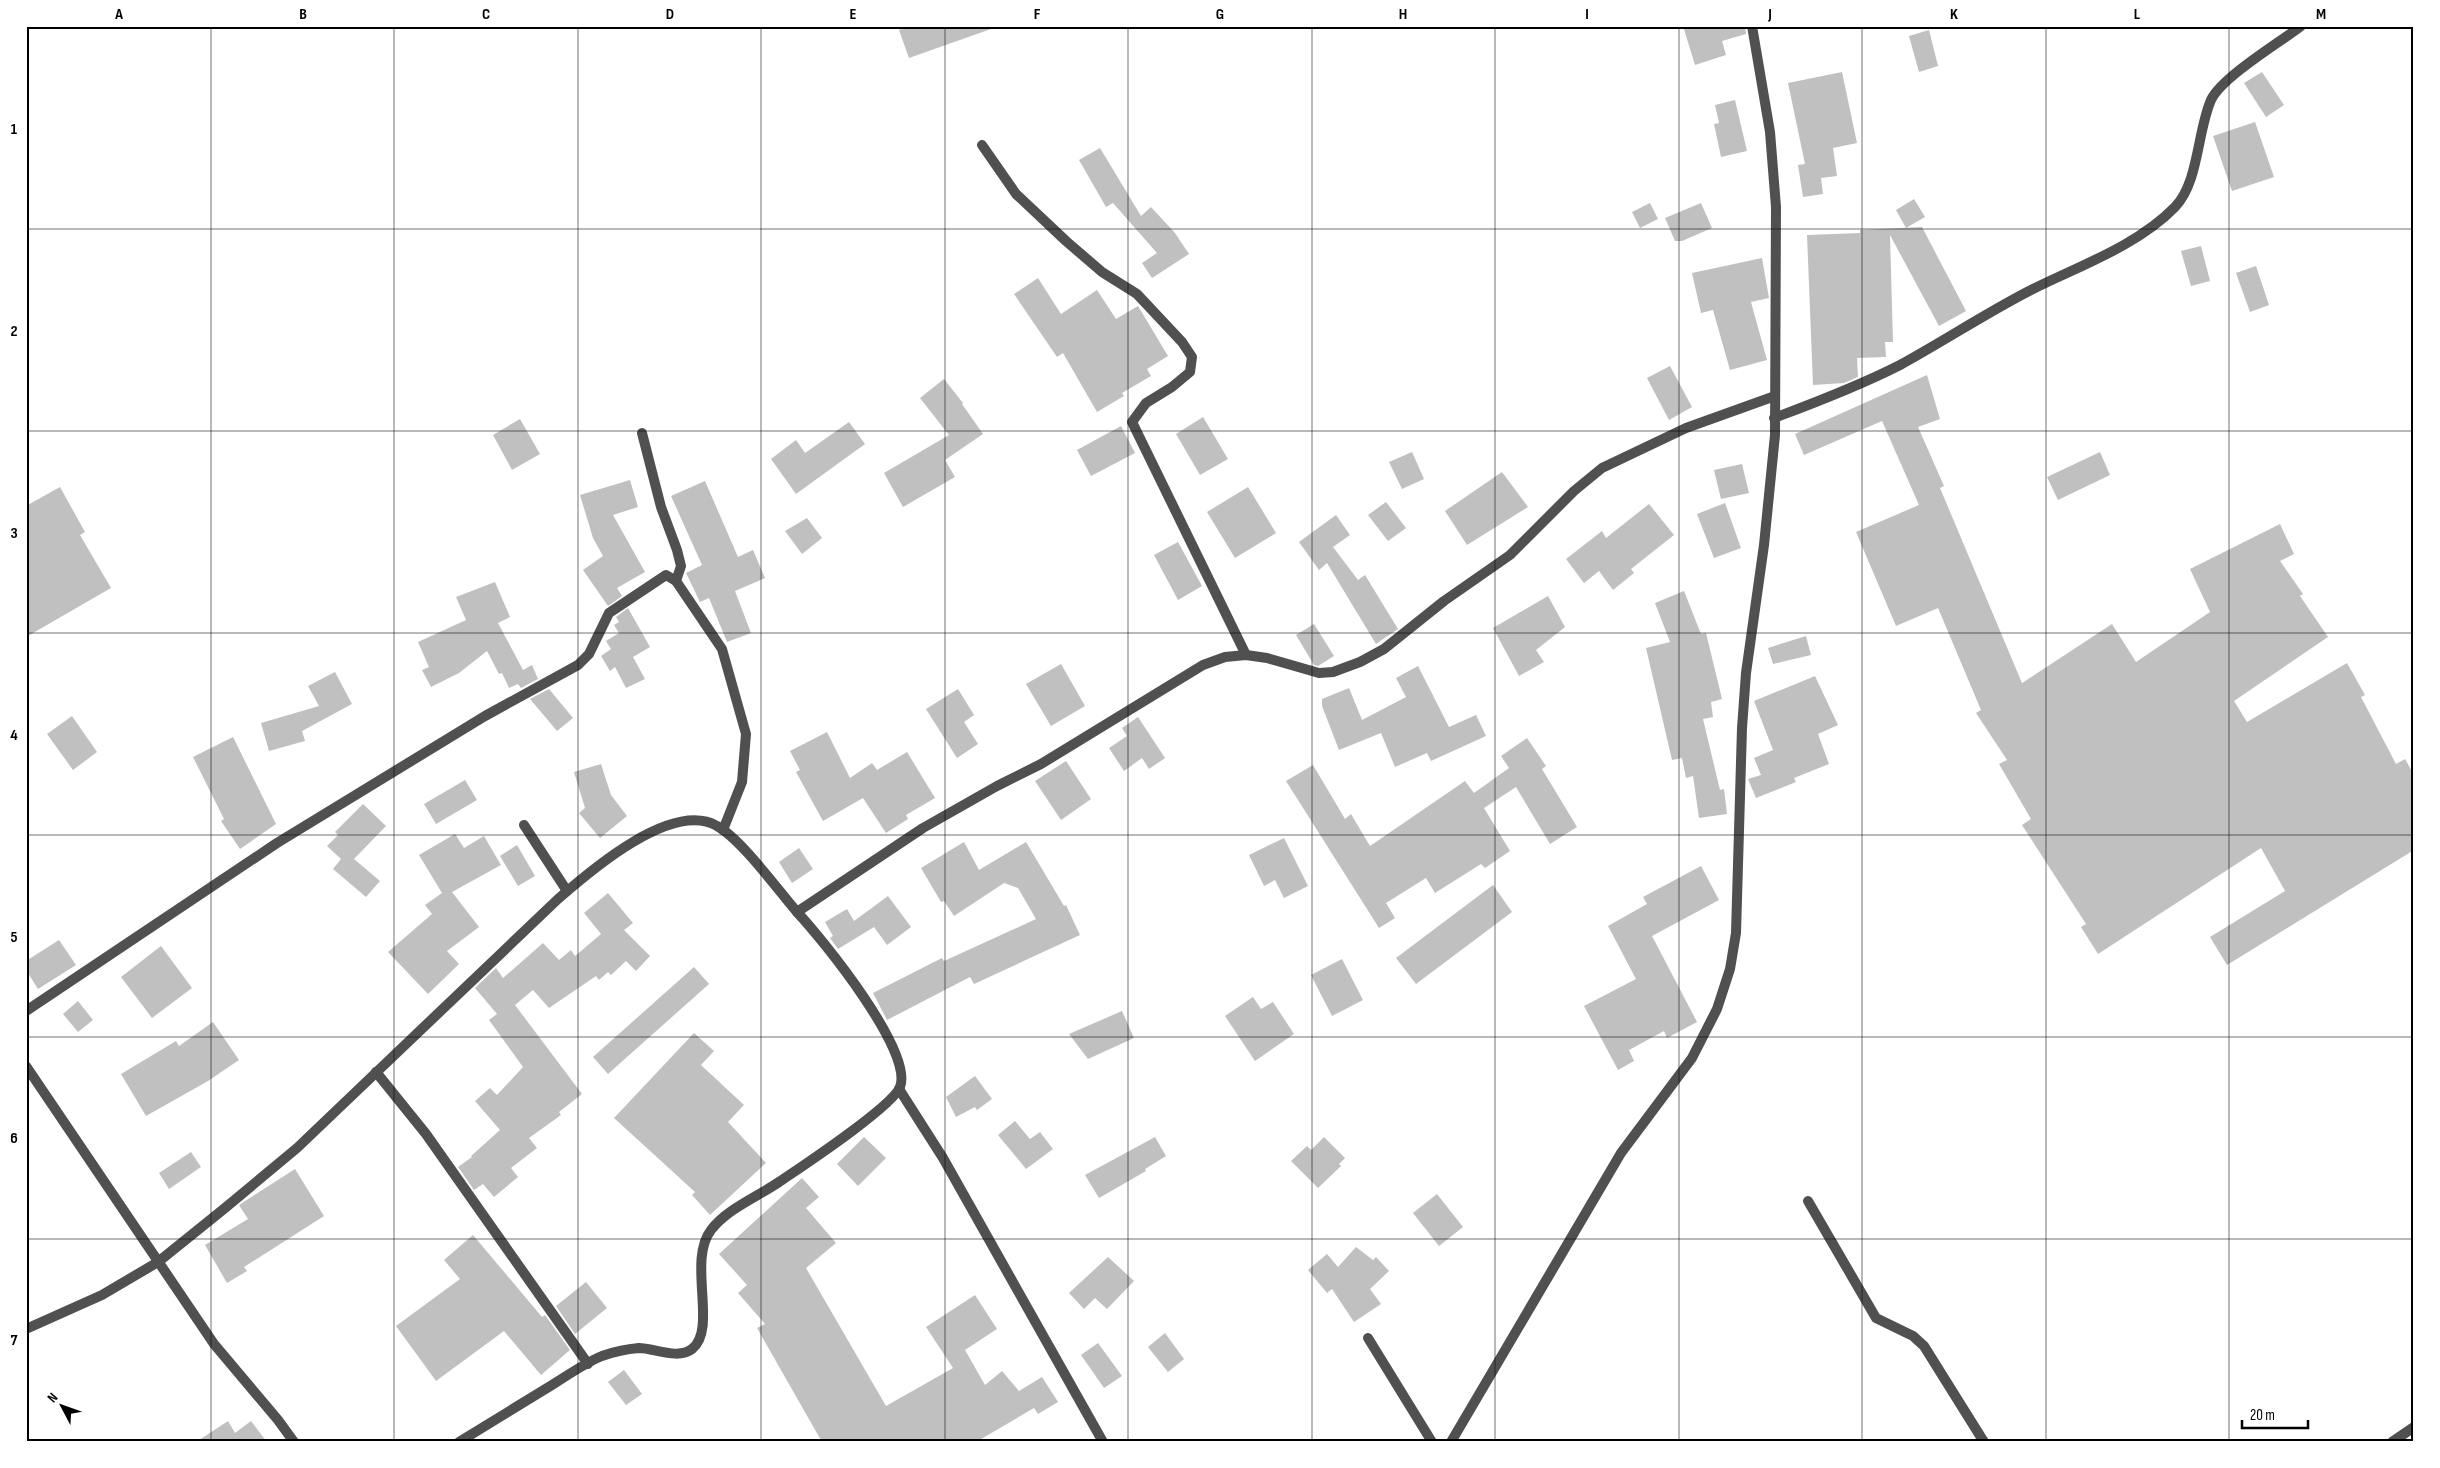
<svg xmlns="http://www.w3.org/2000/svg" width="2440" height="1468" viewBox="0 0 2440 1468" font-family="'Sofia Sans Condensed',sans-serif">
  <style>
    .building { fill: #c0c0c0 }
    .lines { fill: none; stroke-linecap: round; stroke-linejoin: round }
    .minor { stroke: #505050; stroke-width: 10 }
    .tertiary { stroke: #505050; stroke-width: 10 }
    .grid { fill: none; stroke: #000; stroke-width: 1; stroke-opacity: 0.55 }
    .neatline { fill: none; stroke: #000; stroke-width: 2 }
    .grid-label { font-size: 16px; text-anchor: middle; font-weight: bold; fill: #000 }
  </style>
  <rect width="100%" height="100%" fill="#fff"/>
  <!-- building -->
  <g class="building">
    <polygon points="908,26 990,26 991,29 909,58 899,30"/>
    <polygon points="1683,26 1745,26 1746,34 1722,41 1726,55 1695,65"/>
    <polygon points="1929,30 1938,66 1919,72 1909,36"/>
    <polygon points="1842,72 1857,143 1833,148 1837,176 1821,178 1823,194 1803,197 1798,165 1805,164 1788,83"/>
    <polygon points="2262,72 2284,105 2266,117 2244,83"/>
    <polygon points="1735,100 1747,151 1721,157 1714,124 1719,123 1715,105"/>
    <polygon points="2255,122 2274,177 2232,191 2213,136"/>
    <polygon points="1100,148 1141,216 1151,207 1175,233 1189,254 1152,278 1142,263 1157,253 1113,203 1106,207 1079,160"/>
    <polygon points="1914,199 1925,217 1906,228 1896,210"/>
    <polygon points="1650,203 1658,219 1640,228 1632,212"/>
    <polygon points="1701,203 1712,228 1682,241 1675,241 1665,218"/>
    <polygon points="1922,227 1966,311 1939,326 1890,235 1893,342 1885,342 1886,357 1857,358 1858,377 1844,383 1813,385 1807,235 1860,233 1860,230"/>
    <polygon points="2201,246 2210,281 2191,286 2181,251"/>
    <polygon points="1762,258 1769,298 1751,302 1767,360 1730,370 1713,310 1701,313 1692,273"/>
    <polygon points="2256,266 2269,305 2250,312 2236,273"/>
    <polygon points="1038,278 1061,314 1097,290 1116,319 1138,306 1168,356 1147,369 1151,376 1122,393 1124,396 1097,412 1063,353 1057,357 1014,294"/>
    <polygon points="1670,366 1692,407 1669,420 1647,378"/>
    <polygon points="1927,375 1940,419 1918,427 1944,486 1940,488 2022,683 2112,624 2136,662 2210,612 2190,569 2280,524 2294,554 2280,561 2303,594 2300,596 2328,637 2234,701 2247,722 2347,663 2365,695 2361,697 2396,764 2405,759 2414,775 2414,850 2227,965 2210,937 2285,891 2261,848 2098,954 2081,927 2086,924 2022,825 2031,819 1999,764 2007,760 1976,713 1981,710 1938,608 1896,626 1856,532 1919,505 1882,421 1804,455 1795,434"/>
    <polygon points="944,379 963,403 962,404 983,434 945,460 955,477 903,507 884,473 949,435 920,398"/>
    <polygon points="1203,417 1228,459 1200,475 1176,434"/>
    <polygon points="520,419 540,454 512,470 493,435"/>
    <polygon points="849,422 865,444 796,494 771,459 796,440 805,453"/>
    <polygon points="1121,426 1135,453 1091,476 1077,450"/>
    <polygon points="1412,452 1424,479 1402,489 1389,462"/>
    <polygon points="2100,452 2110,475 2058,500 2047,477"/>
    <polygon points="1742,464 1749,493 1721,499 1714,470"/>
    <polygon points="1502,472 1528,507 1467,545 1445,511"/>
    <polygon points="630,480 638,507 613,515 645,572 617,588 622,596 608,606 583,570 603,556 593,538 580,495"/>
    <polygon points="705,481 738,557 753,550 765,578 735,591 751,633 727,642 709,598 700,602 686,573 702,565 671,496"/>
    <polygon points="60,487 85,532 80,535 111,588 26,637 26,506"/>
    <polygon points="1248,487 1276,533 1235,558 1207,512"/>
    <polygon points="1386,502 1406,528 1388,541 1368,515"/>
    <polygon points="1725,503 1741,548 1714,558 1697,514"/>
    <polygon points="1649,504 1674,535 1631,569 1634,573 1613,590 1599,571 1584,583 1566,559 1602,531 1606,538"/>
    <polygon points="1336,515 1350,535 1333,547 1358,580 1365,575 1398,629 1376,644 1327,563 1319,570 1299,542"/>
    <polygon points="807,518 822,538 802,554 785,531"/>
    <polygon points="1178,542 1202,586 1178,600 1154,555"/>
    <polygon points="495,582 510,617 498,623 523,670 532,665 538,679 521,688 518,684 509,688 502,673 499,674 487,651 459,673 431,687 422,670 429,667 418,642 466,620 456,597"/>
    <polygon points="1684,591 1701,634 1706,633 1722,699 1711,702 1713,717 1703,719 1720,790 1724,789 1727,814 1699,818 1693,776 1686,778 1682,758 1672,760 1646,648 1670,642 1655,603"/>
    <polygon points="1548,596 1565,627 1536,650 1544,662 1519,676 1493,628"/>
    <polygon points="628,608 650,647 633,657 645,679 626,688 615,667 610,671 601,656 611,649 606,641 619,633 614,625 619,622 616,617"/>
    <polygon points="1314,624 1334,656 1318,666 1314,665 1296,635"/>
    <polygon points="1806,636 1811,655 1773,664 1768,648"/>
    <polygon points="1061,664 1085,706 1051,726 1026,684"/>
    <polygon points="1418,666 1449,727 1476,715 1486,736 1431,761 1427,753 1395,767 1381,733 1339,750 1322,706 1322,699 1349,688 1362,720 1406,697 1396,678"/>
    <polygon points="335,672 352,704 302,731 305,741 269,751 261,723 319,706 308,686"/>
    <polygon points="1815,676 1838,725 1818,734 1829,764 1794,778 1796,782 1756,798 1748,779 1761,775 1754,758 1773,750 1754,701"/>
    <polygon points="549,689 573,718 557,731 530,699"/>
    <polygon points="958,689 974,715 964,722 978,744 957,758 926,709"/>
    <polygon points="72,716 97,752 73,770 47,734"/>
    <polygon points="1138,717 1165,758 1149,769 1142,758 1124,771 1109,748 1127,736 1122,728"/>
    <polygon points="827,732 850,778 872,763 877,770 907,752 935,798 906,815 908,819 886,833 863,798 823,821 796,772 800,770 790,751"/>
    <polygon points="233,737 276,824 240,849 221,821 224,819 193,757"/>
    <polygon points="1527,738 1546,766 1542,769 1577,827 1550,844 1516,787 1484,808 1510,851 1485,868 1481,864 1435,893 1426,878 1386,903 1395,918 1379,928 1286,781 1313,765 1345,819 1351,814 1370,846 1465,781 1474,793 1509,768 1501,756"/>
    <polygon points="1066,761 1091,799 1061,820 1035,781"/>
    <polygon points="601,764 611,795 627,816 600,838 579,813 585,808 574,772"/>
    <polygon points="465,780 477,800 436,824 424,804"/>
    <polygon points="363,804 386,826 354,859 380,881 366,897 333,869 341,859 327,846 338,835 335,832"/>
    <polygon points="455,834 464,848 484,836 501,865 452,892 479,927 447,951 459,964 428,994 388,952 432,914 425,905 442,893 419,855"/>
    <polygon points="1284,838 1308,886 1284,898 1275,880 1264,886 1249,855"/>
    <polygon points="964,842 979,870 1026,842 1064,906 1066,905 1080,935 974,984 970,977 887,1020 873,993 942,958 944,961 1036,919 1018,888 1004,883 954,916 944,901 941,902 921,868"/>
    <polygon points="517,845 535,876 518,886 500,856"/>
    <polygon points="799,848 813,869 792,883 779,862"/>
    <polygon points="1701,866 1719,900 1652,936 1697,1022 1667,1038 1664,1031 1629,1050 1634,1061 1618,1070 1584,1006 1636,979 1608,926 1647,904 1643,897"/>
    <polygon points="1493,885 1512,912 1416,984 1396,958"/>
    <polygon points="608,893 633,923 624,930 650,956 636,971 626,961 611,975 608,972 599,980 596,976 549,1008 533,990 515,1005 582,1094 559,1112 561,1115 529,1138 537,1148 511,1168 518,1177 494,1197 483,1184 474,1190 458,1167 472,1157 471,1156 500,1130 475,1101 490,1088 497,1095 523,1067 489,1020 497,1014 475,988 496,968 503,978 543,943 559,960 571,950 575,956 601,934 584,913"/>
    <polygon points="888,896 911,927 887,945 874,927 838,949 830,938 833,936 825,922 847,909 854,921"/>
    <polygon points="59,940 76,965 38,989 26,970 26,961"/>
    <polygon points="161,946 192,988 152,1018 121,977"/>
    <polygon points="1342,959 1363,1000 1332,1016 1311,975"/>
    <polygon points="694,967 709,984 608,1074 593,1057"/>
    <polygon points="1253,997 1261,1009 1273,1002 1294,1034 1255,1061 1225,1016"/>
    <polygon points="78,1001 93,1020 78,1032 63,1014"/>
    <polygon points="1122,1011 1134,1038 1088,1059 1069,1034"/>
    <polygon points="213,1022 239,1060 208,1081 146,1116 121,1074 176,1041 179,1046"/>
    <polygon points="694,1033 714,1051 701,1065 744,1105 728,1122 766,1163 710,1215 692,1195 695,1192 614,1118"/>
    <polygon points="975,1076 992,1099 977,1110 975,1107 956,1117 946,1097"/>
    <polygon points="1015,1121 1030,1139 1040,1132 1053,1149 1026,1169 998,1135"/>
    <polygon points="864,1137 886,1158 858,1186 837,1164"/>
    <polygon points="1155,1137 1166,1156 1145,1169 1146,1171 1099,1198 1085,1175"/>
    <polygon points="1324,1137 1345,1158 1339,1164 1341,1166 1318,1188 1291,1161 1307,1146 1311,1150"/>
    <polygon points="191,1152 201,1167 169,1189 159,1173"/>
    <polygon points="295,1169 324,1216 244,1267 247,1271 227,1283 205,1245 248,1219 239,1205"/>
    <polygon points="802,1178 819,1197 806,1208 836,1243 806,1268 886,1406 953,1368 926,1327 975,1295 997,1329 965,1350 985,1385 1002,1371 1019,1391 1042,1377 1058,1402 1038,1414 1034,1408 976,1442 822,1442 757,1328 765,1324 738,1293 747,1285 719,1254"/>
    <polygon points="1437,1194 1463,1227 1439,1246 1413,1213"/>
    <polygon points="473,1235 542,1317 545,1315 570,1350 541,1375 504,1331 436,1381 396,1326 460,1279 444,1260"/>
    <polygon points="1356,1247 1373,1260 1376,1257 1389,1271 1370,1289 1381,1304 1354,1322 1332,1289 1327,1293 1308,1270 1327,1254 1338,1267"/>
    <polygon points="1108,1257 1134,1281 1107,1309 1095,1298 1084,1309 1069,1293"/>
    <polygon points="586,1282 607,1308 575,1334 556,1306"/>
    <polygon points="1165,1333 1184,1359 1168,1372 1148,1347"/>
    <polygon points="1098,1343 1122,1376 1104,1388 1081,1355"/>
    <polygon points="624,1370 642,1394 626,1405 608,1382"/>
    <polygon points="228,1421 235,1433 251,1421 267,1442 196,1442"/>
  </g>
  <g class="lines">
    <!-- minor -->
    <g class="minor">
      <polyline points="982,145 1016,194 1066,241 1102,272 1137,294 1182,342 1192,357 1190,372 1172,387 1146,403 1132,422 1246,655"/>
      <path d="M1774,418C1817,402 1859,386 1900,365C1944,341 1986,313 2031,290C2079,266 2137,246 2175,207C2199,182 2197,132 2211,100C2222,77 2279,43 2301,26"/>
      <polyline points="642,433 661,507 677,550 681,566 676,581"/>
      <polyline points="524,825 567,891"/>
      <polyline points="26,1011 277,843 485,716 578,665 589,654 609,613 666,575 676,581 722,649 746,734 742,782 723,830"/>
      <polyline points="26,1066 214,1344 278,1420 294,1442"/>
      <polyline points="376,1072 426,1134 588,1364"/>
      <polyline points="899,1089 943,1158 1103,1442"/>
      <polyline points="1808,1201 1876,1318 1913,1336 1924,1346 1984,1442"/>
      <path d="M26,1329L102,1295L158,1262L225,1208L297,1148L558,899C590,871 672,800 717,826C741,839 778,890 797,912L923,828L997,786L1041,764L1203,665L1225,657L1246,655L1267,658L1319,673L1333,672L1360,662L1384,649L1444,601L1510,555L1574,491L1602,468L1686,428L1775,396"/>
      <polyline points="1368,1338 1432,1442"/>
      <path d="M459,1442C490,1423 521,1404 552,1385C568,1375 585,1363 602,1356C613,1352 627,1349 639,1348C654,1348 678,1360 692,1349C718,1329 687,1261 711,1230C727,1209 757,1197 779,1182C801,1167 892,1107 900,1087C914,1052 823,940 797,912"/>
      <polyline points="2392,1442 2414,1427"/>
    </g>
    <!-- tertiary -->
    <polyline class="tertiary" points="1451,1442 1621,1153 1692,1058 1717,1009 1730,969 1736,933 1742,728 1746,673 1764,545 1775,435 1776,207 1770,132 1752,26"/>
  </g>
  <!-- grid -->
  <path class="grid" d="M211,26V1442M394,26V1442M578,26V1442M761,26V1442M945,26V1442M1128,26V1442M1312,26V1442M1495,26V1442M1679,26V1442M1862,26V1442M2046,26V1442M2229,26V1442M26,229H2414M26,431H2414M26,633H2414M26,835H2414M26,1037H2414M26,1239H2414"/>
  <!-- border -->
  <rect width="2440" height="1468" fill="none" stroke="#ffffff" stroke-width="55"/>
  <!-- north arrow -->
  <g transform="translate(62 1406) rotate(311)" stroke="#ffffff" stroke-width="4" paint-order="stroke">
  <path d="M0-4L9 19L0 12L-9 19Z" fill="#000000"/>
  <text y="-8" font-size="14" font-weight="bold" text-anchor="middle" fill="#000000">N</text>
  </g>
  <!-- scale -->
  <path d="M2242 1420v8h66v-8" fill="none" stroke="#000000" stroke-width="2.5"/>
  <text x="2250" y="1420" font-size="15" fill="#000000" stroke="#ffffff" stroke-width="4" paint-order="stroke">20 m</text>
  <rect x="28" y="28" width="2384" height="1412" class="neatline"/>
  <g class="grid-label">
    <text x="119" y="19">A</text>
    <text x="303" y="19">B</text>
    <text x="486" y="19">C</text>
    <text x="670" y="19">D</text>
    <text x="853" y="19">E</text>
    <text x="1037" y="19">F</text>
    <text x="1220" y="19">G</text>
    <text x="1403" y="19">H</text>
    <text x="1587" y="19">I</text>
    <text x="1770" y="19">J</text>
    <text x="1954" y="19">K</text>
    <text x="2137" y="19">L</text>
    <text x="2321" y="19">M</text>
    <text x="14" y="134">1</text>
    <text x="14" y="336">2</text>
    <text x="14" y="538">3</text>
    <text x="14" y="740">4</text>
    <text x="14" y="942">5</text>
    <text x="14" y="1143">6</text>
    <text x="14" y="1345">7</text>
  </g>
</svg>
